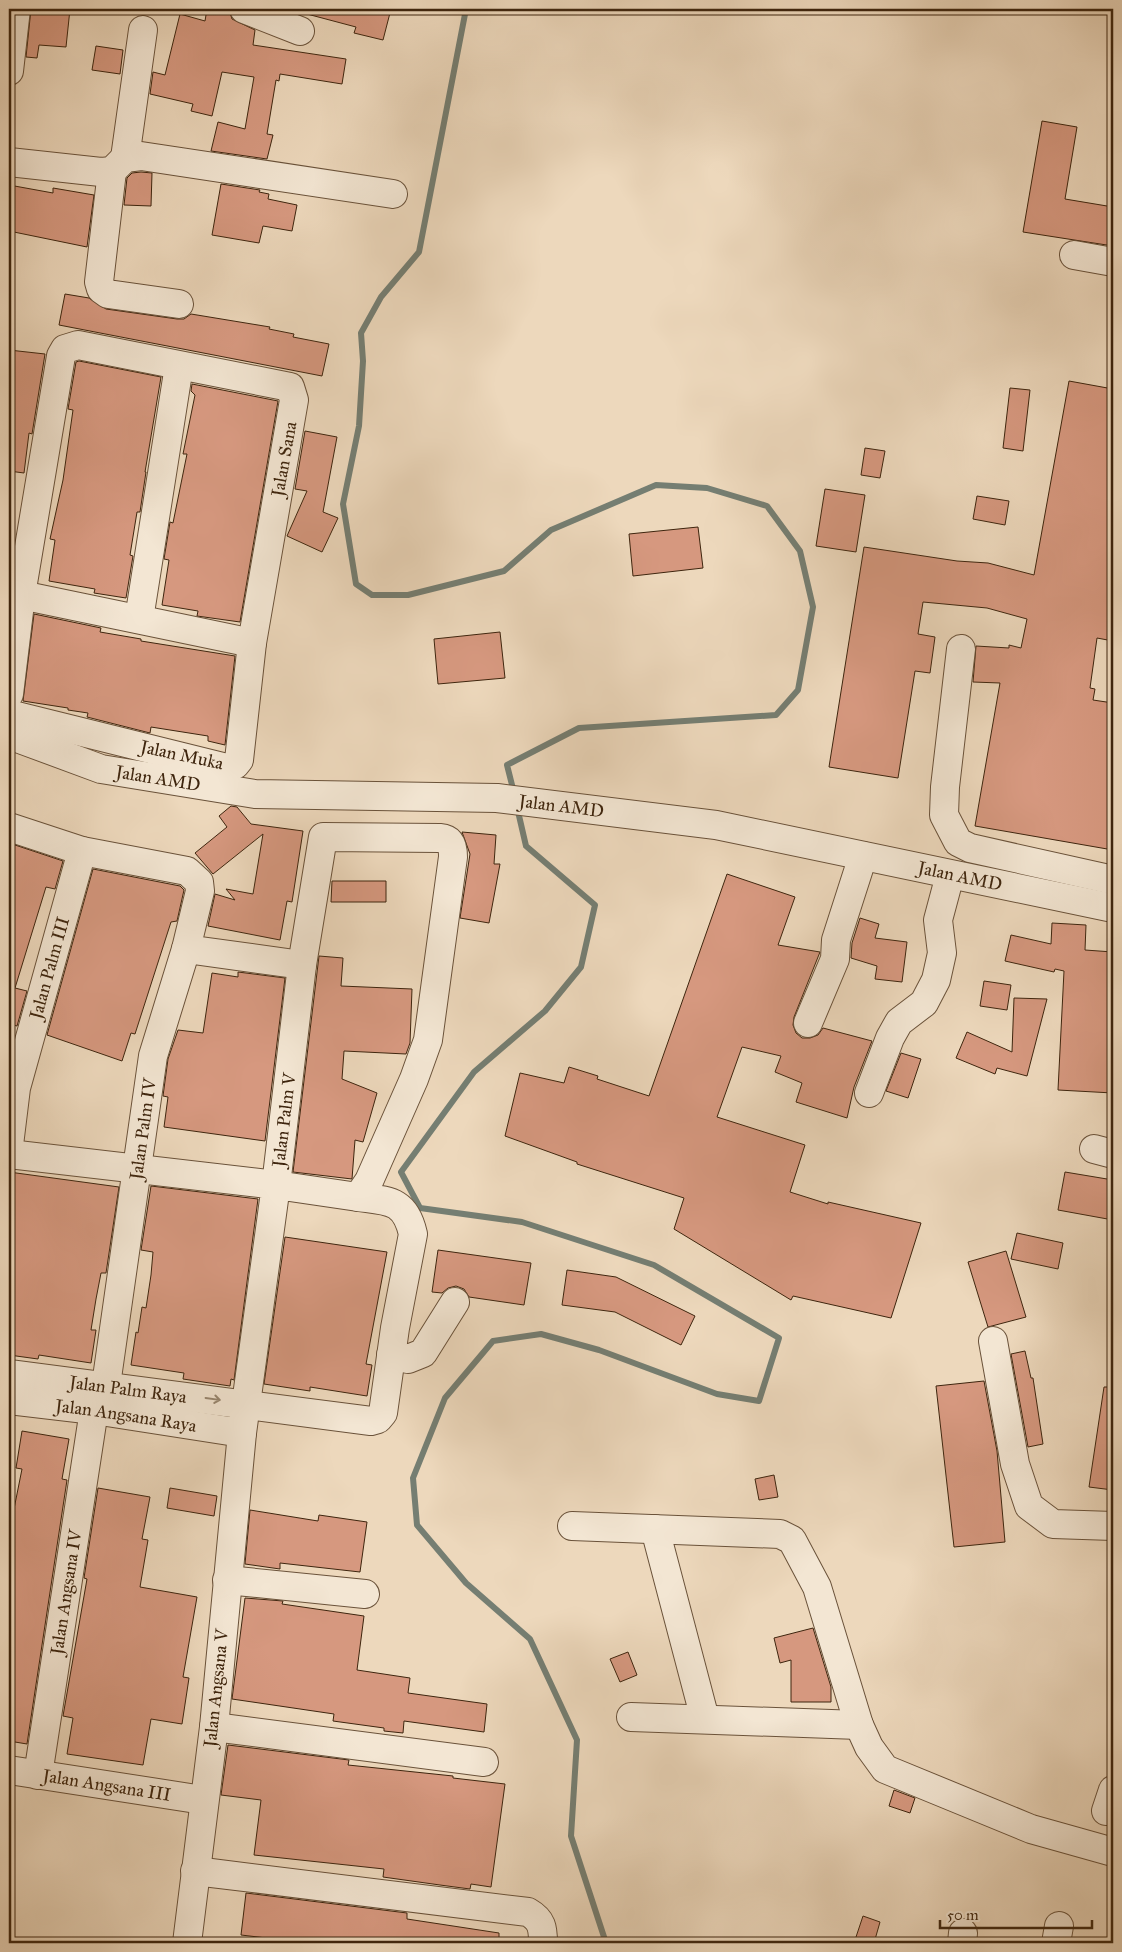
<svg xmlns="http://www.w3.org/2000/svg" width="1122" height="1952" viewBox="0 0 1122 1952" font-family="'IM FELL Great Primer',serif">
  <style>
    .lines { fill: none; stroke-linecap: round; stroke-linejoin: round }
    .stream { stroke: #757e72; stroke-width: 6 }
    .building { fill: #d6987f; stroke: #3e250e }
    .minor-casing { stroke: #6a523a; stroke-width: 30 }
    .minor { stroke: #f3e6d3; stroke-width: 28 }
    .oneway { stroke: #988670 }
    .labels { text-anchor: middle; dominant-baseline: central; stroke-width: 4.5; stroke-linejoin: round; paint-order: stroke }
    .street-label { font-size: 18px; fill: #3e250e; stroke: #f3e6d3 }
  </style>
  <rect width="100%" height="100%" fill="#edd8bc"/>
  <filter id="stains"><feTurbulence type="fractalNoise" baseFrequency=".004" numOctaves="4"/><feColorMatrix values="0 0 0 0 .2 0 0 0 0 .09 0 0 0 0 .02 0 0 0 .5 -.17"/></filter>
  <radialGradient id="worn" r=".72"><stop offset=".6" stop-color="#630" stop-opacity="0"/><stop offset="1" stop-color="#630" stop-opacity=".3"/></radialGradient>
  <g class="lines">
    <!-- stream -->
    <g class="stream">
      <polyline points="466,9 419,252 381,297 361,333 363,361 359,426 343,504 356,584 372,595 408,595 504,571 551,530 656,485 707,488 767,506 800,551 813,607 798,690 776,715 579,728 507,765 514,793"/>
      <polyline points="517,807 526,846 595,905 581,967 545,1011 474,1072 401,1172 420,1208 522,1222 654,1265 779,1338 759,1401 717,1394 599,1350 541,1334 493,1341 445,1398 413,1478 417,1525 466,1583 530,1639 577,1740 571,1836 606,1943"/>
    </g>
  </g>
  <!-- building -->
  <g class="building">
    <polygon points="31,9 70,9 66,47 39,45 37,58 26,57"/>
    <polygon points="207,9 229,9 232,19 255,30 253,45 346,59 342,84 280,74 279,81 276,80 267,134 273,135 267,159 211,151 218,122 245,129 254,77 222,72 212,116 191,111 193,104 150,94 153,72 165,75 180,14 205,21"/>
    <polygon points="308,9 391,9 383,40 354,33 356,27 307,14"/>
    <polygon points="96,46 123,50 120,74 92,70"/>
    <polygon points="1042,121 1077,127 1065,199 1113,207 1113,246 1023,232"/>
    <polygon points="141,172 152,173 151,206 124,205 127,178 132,173"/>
    <polygon points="221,184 260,190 259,192 269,194 268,199 297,205 292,231 263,226 259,243 212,235"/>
    <polygon points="9,185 53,193 53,188 94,195 87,247 9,231"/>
    <polygon points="65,294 89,298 106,309 177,319 184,319 191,314 270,327 269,329 294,334 293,337 329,344 322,376 59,325"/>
    <polygon points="9,350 45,354 32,434 29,433 24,473 9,471"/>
    <polygon points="79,361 161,377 145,472 146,472 140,512 137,512 130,555 133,556 126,598 94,593 95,589 49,581 55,540 50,539 63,480 73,410 68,409 76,362"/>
    <polygon points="1069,381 1113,389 1113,641 1097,638 1090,688 1095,689 1093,700 1113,703 1113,850 975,826 1000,683 973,682 976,646 1009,648 1009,645 1021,648 1027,619 987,608 923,602 918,634 935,637 930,673 915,671 898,778 829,767 864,547 957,561 988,563 1034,575"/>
    <polygon points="192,384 278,401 240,622 197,616 198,611 162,605 169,560 164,559 170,522 173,523 187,454 183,454 195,395 191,391"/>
    <polygon points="1010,388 1030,390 1023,451 1003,448"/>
    <polygon points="305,431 337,437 323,512 338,518 322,552 287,536 307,491 295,489"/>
    <polygon points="865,448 885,451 880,478 861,475"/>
    <polygon points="825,489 865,495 856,552 816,546"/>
    <polygon points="977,496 1009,501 1005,525 973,519"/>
    <polygon points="698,527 703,568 633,576 629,534"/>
    <polygon points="34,614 101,628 100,632 141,639 141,641 235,656 225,745 208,741 208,736 151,727 150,733 87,717 88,713 68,710 68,708 23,701"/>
    <polygon points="500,632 505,678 438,684 434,639"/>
    <polygon points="231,806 237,807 251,824 303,831 292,902 287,901 280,940 208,926 215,894 235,900 226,889 253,894 263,834 213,874 195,853 227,827 219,816"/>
    <polygon points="462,832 496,835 494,864 500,864 489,923 460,918 470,854"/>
    <polygon points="9,843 63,861 55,889 46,887 15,988 27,991 17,1026 9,1024"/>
    <polygon points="93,869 180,886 184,890 177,921 171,922 135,1034 131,1033 122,1061 47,1035"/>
    <polygon points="727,874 795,897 778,945 820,952 794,1017 793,1025 796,1033 802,1038 810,1038 818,1035 823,1028 872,1041 854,1087 847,1118 796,1102 802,1083 775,1072 781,1056 742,1047 717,1117 805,1145 790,1192 828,1204 828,1202 921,1223 891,1318 793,1296 791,1300 674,1229 684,1198 577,1164 577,1162 505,1136 520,1073 564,1083 569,1067 598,1076 597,1079 649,1096"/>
    <polygon points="332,881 386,881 386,902 331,902"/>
    <polygon points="860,918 879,924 875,938 907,942 902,982 875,979 877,966 851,958 852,943"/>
    <polygon points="1052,923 1086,925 1085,950 1113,952 1113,1093 1058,1090 1064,971 1055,969 1054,972 1005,961 1011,935 1051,944"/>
    <polygon points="319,956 343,958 341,986 412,989 410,1043 406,1054 344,1051 342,1079 377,1093 363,1142 355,1140 352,1179 293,1172"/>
    <polygon points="238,972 285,978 265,1141 164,1127 168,1097 163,1096 168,1059 178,1030 203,1033 212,973 238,977"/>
    <polygon points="984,981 1011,985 1007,1010 980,1006"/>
    <polygon points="1014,998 1047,999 1027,1076 997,1068 995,1074 956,1058 967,1032 1012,1052"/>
    <polygon points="901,1053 921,1059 908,1098 886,1091"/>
    <polygon points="9,1172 119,1187 106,1273 101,1273 96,1299 91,1330 96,1330 91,1363 39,1355 38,1359 9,1355"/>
    <polygon points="1065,1172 1113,1180 1113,1220 1058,1210"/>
    <polygon points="151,1186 258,1199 234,1380 231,1379 230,1386 183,1379 184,1373 131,1365 136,1332 138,1333 142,1307 146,1308 151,1275 153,1252 141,1250"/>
    <polygon points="1017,1233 1063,1243 1058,1269 1011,1259"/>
    <polygon points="285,1237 387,1252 366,1364 372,1365 367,1396 310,1387 310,1391 264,1384"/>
    <polygon points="438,1250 531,1263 524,1305 469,1297 464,1289 456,1286 448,1288 442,1293 432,1292"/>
    <polygon points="1006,1251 1026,1317 988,1327 968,1262"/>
    <polygon points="567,1270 616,1277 695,1316 681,1345 615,1312 562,1305"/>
    <polygon points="1025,1351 1031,1378 1033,1378 1043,1444 1028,1447 1011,1354"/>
    <polygon points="984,1381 997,1451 1005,1542 954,1547 936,1386"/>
    <polygon points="1104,1387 1113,1387 1113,1490 1089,1487"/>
    <polygon points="22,1431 69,1439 62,1479 67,1480 27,1744 9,1741 9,1534 22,1469 16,1468"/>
    <polygon points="774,1475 778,1497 759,1500 755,1479"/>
    <polygon points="98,1488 150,1497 142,1539 148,1540 140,1587 197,1597 183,1677 189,1678 182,1724 151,1719 143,1765 67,1754 73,1718 63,1716 87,1579 84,1578"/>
    <polygon points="170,1488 217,1496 214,1516 167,1508"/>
    <polygon points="250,1510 318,1521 319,1515 367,1522 360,1572 280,1563 280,1569 245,1564"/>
    <polygon points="245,1598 283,1601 282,1604 364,1616 357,1670 410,1678 408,1693 487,1704 484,1732 404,1721 403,1733 384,1731 384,1728 333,1721 334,1714 232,1699"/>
    <polygon points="813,1628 831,1687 831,1702 791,1702 791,1660 780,1663 774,1638"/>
    <polygon points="628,1652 637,1675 620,1682 610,1659"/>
    <polygon points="228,1745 349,1760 348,1765 453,1776 453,1778 505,1784 491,1887 471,1884 470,1889 440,1885 383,1877 384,1869 254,1855 261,1800 221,1795"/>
    <polygon points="894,1790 915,1798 910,1813 889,1806"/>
    <polygon points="246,1893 407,1913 407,1919 499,1933 499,1943 309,1943 241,1935"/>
    <polygon points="863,1916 880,1922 874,1943 854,1943"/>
  </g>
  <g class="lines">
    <!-- minor casing -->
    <g class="minor-casing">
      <g id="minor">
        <polyline points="244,9 300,31"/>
        <polyline points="9,71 16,9"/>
        <polyline points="125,158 143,30"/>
        <polyline points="9,162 101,172 112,171 125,158 141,156 393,194"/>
        <polyline points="112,171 99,282 101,289 108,294 179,304"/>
        <polyline points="1074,255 1113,262"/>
        <polyline points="21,595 252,643"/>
        <polyline points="139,619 179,366"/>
        <polyline points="961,649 945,787 944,815 958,842 970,848 1113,880"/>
        <polyline points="9,694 21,595 61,356 65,349 78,345 290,387 294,400 252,643 239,760 235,765 227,768 9,714"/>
        <path id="s1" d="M9,735L101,769L255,794L497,798L716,825L1113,908"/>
        <polyline points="9,827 82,851 187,871 199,882 200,891 186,949 153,1056 106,1385"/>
        <polyline points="186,949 302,965"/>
        <polyline points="808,1023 835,959 836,940 863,856"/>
        <polyline points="869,1093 890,1038 899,1022 924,1003 936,980 942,953 938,920 950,875"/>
        <path id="s2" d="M9,1145L16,1088L82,851"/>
        <polyline points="1094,1149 1113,1154"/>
        <path d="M9,1154L276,1185L358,1197L369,1181L414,1079L428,1040L453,857C453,847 451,839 440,838L323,837L302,965L276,1185L242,1433L214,1727L187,1943"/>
        <polyline points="993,1341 1015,1464 1029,1506 1053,1524 1113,1526"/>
        <polyline points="391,1355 408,1359 423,1353 455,1302"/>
        <path id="s3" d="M9,1374L371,1421L378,1419L383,1413L395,1328L413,1234C405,1199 388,1201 358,1197"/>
        <path id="s4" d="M9,1400L94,1410L242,1433"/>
        <polyline points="572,1526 780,1534 792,1540 817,1587 859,1725 869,1747 885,1769 1031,1829 1113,1852"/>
        <polyline points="655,1529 705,1719"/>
        <polyline points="227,1580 365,1594"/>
        <polyline points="631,1717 859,1725"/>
        <polyline points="214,1727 484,1762"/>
        <path id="s5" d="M9,1770L203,1800"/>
        <path id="s6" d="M38,1775L94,1410"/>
        <polyline points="1106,1811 1113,1790"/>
        <path d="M195,1871L528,1912C542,1920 543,1928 543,1943"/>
        <polyline points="962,1943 963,1933"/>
        <polyline points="1056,1943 1059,1926"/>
      </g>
    </g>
    <!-- minor -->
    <use href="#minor" class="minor"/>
  </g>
  <!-- one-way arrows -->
  <defs><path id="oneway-shaft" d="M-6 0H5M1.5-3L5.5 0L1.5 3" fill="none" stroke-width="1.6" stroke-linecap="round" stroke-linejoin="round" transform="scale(1.25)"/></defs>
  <use class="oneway" href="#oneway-shaft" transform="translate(213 1399) rotate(8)"/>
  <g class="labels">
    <!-- street labels -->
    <g class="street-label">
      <text transform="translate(284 459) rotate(-80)">Jalan Sana</text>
      <text transform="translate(182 755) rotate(12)">Jalan Muka</text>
      <text stroke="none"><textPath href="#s1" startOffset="156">Jalan AMD</textPath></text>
      <text stroke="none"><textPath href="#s1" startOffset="561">Jalan AMD</textPath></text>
      <text stroke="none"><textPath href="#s1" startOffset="966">Jalan AMD</textPath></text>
      <text stroke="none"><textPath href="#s2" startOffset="182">Jalan Palm III</textPath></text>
      <text transform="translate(284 1120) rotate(-83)">Jalan Palm V</text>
      <text transform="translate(143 1129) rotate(-82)">Jalan Palm IV</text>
      <text stroke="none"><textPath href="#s3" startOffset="120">Jalan Palm Raya</textPath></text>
      <text stroke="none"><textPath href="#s4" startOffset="118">Jalan Angsana Raya</textPath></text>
      <text stroke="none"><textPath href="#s6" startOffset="185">Jalan Angsana IV</textPath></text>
      <text transform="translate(216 1688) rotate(-84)">Jalan Angsana V</text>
      <text stroke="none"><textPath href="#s5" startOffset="99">Jalan Angsana III</textPath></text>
    </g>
  </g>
  <!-- margin -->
  <rect width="1122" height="1952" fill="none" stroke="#edd8bc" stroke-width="30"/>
  <rect x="10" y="10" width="1102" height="1932" fill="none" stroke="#3e250e" stroke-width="2.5"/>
  <rect x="15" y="15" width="1092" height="1922" fill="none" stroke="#3e250e"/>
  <!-- scale -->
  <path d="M940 1920v8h152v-8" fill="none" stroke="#3e250e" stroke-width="2.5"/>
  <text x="947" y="1920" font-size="15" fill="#3e250e" stroke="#f3e6d3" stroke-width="4" paint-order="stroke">50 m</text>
  <rect width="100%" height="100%" filter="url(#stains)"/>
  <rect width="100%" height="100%" fill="url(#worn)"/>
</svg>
